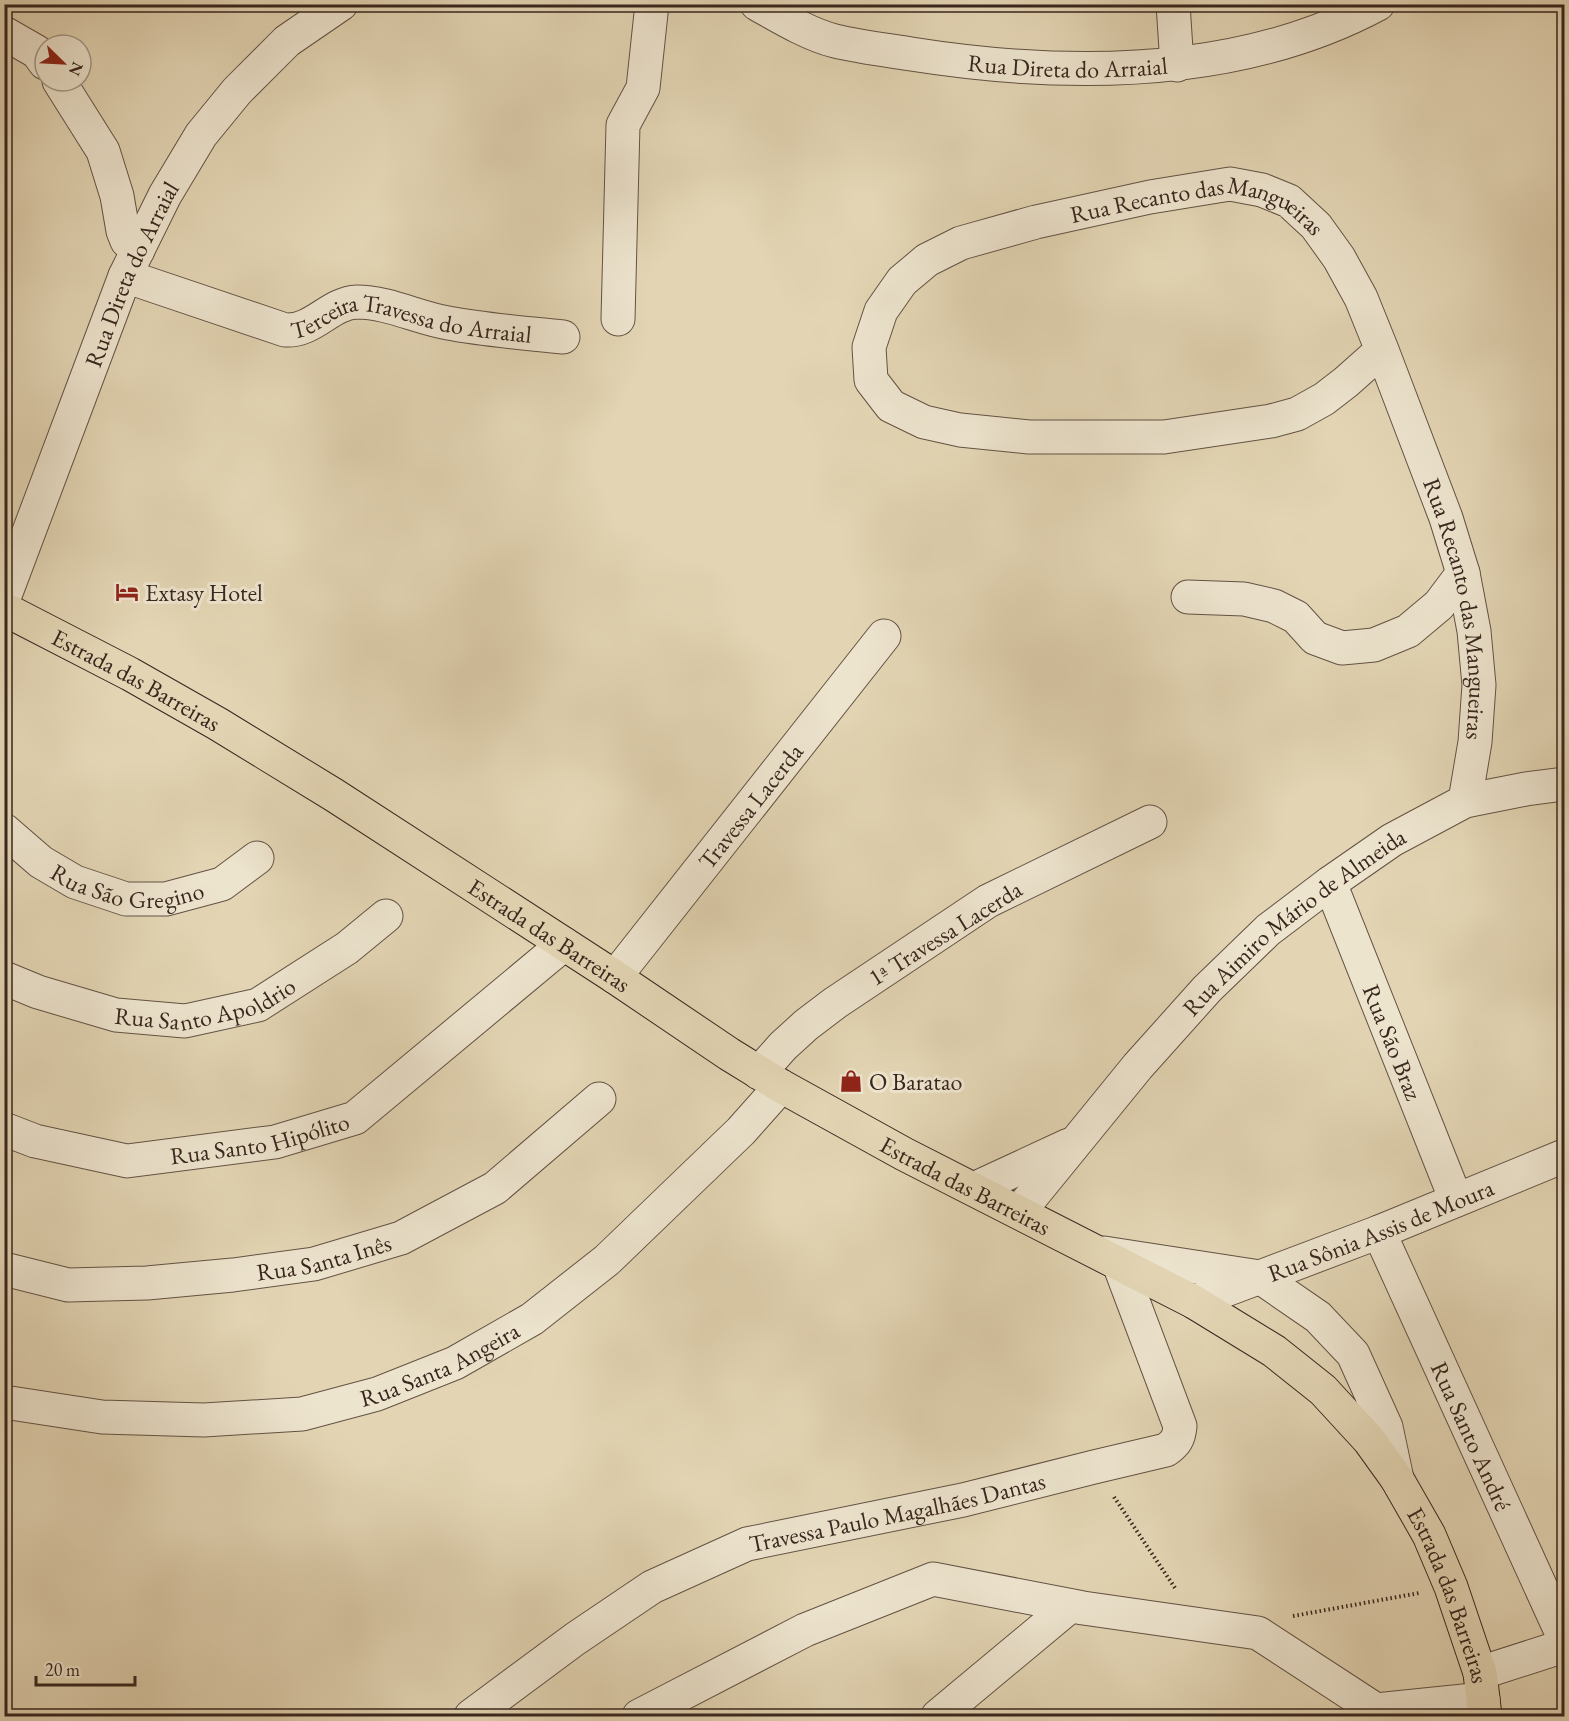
<svg xmlns="http://www.w3.org/2000/svg" width="1569" height="1721" viewBox="0 0 1569 1721" font-family="'EB Garamond',serif">
  <style>
    .lines { fill: none; stroke-linecap: round; stroke-linejoin: round }
    .minor-casing { stroke: #635244; stroke-width: 35 }
    .major-casing { stroke: #38261e; stroke-width: 35 }
    .path { stroke: #38261e; stroke-width: 4; stroke-dasharray: 1.5 3; stroke-linecap: butt }
    .minor { stroke: #ede4ce; stroke-width: 33 }
    .major { stroke: #e3d5b4; stroke-width: 33 }
    .labels { text-anchor: middle; dominant-baseline: central; stroke-width: 6; stroke-linejoin: round; paint-order: stroke }
    .street-label { font-size: 24px; fill: #38261e; stroke: #ede4ce }
    .poi-label { font-size: 24px; fill: #38261e; stroke: #ede4ce; text-anchor: start }
  </style>
  <rect width="100%" height="100%" fill="#e3d5b4"/>
  <filter id="stains"><feTurbulence type="fractalNoise" baseFrequency=".00333" numOctaves="4"/><feColorMatrix values="0 0 0 0 .2 0 0 0 0 .09 0 0 0 0 .02 0 0 0 .5 -.17"/></filter>
  <radialGradient id="worn" r=".72"><stop offset=".6" stop-color="#630" stop-opacity="0"/><stop offset="1" stop-color="#630" stop-opacity=".3"/></radialGradient>
  <g class="lines">
    <!-- minor casing -->
    <g class="minor-casing">
      <g id="minor">
        <path id="s1" d="M757,4C780,17 810,35 835,41C860,47 886,50 911,54C1064,78 1238,79 1378,4"/>
        <polyline points="1173,4 1177,65"/>
        <polyline points="4,33 37,52 45,63"/>
        <polyline points="59,81 103,151 117,196 123,231 127,241 138,250"/>
        <path id="s2" d="M125,276L285,330C313,332 330,303 357,302C388,302 418,318 448,323C485,330 525,333 563,337"/>
        <polyline points="618,319 623,125 643,88 652,4"/>
        <path id="s3" d="M1382,350L1346,382L1324,399L1297,414L1271,421L1164,437H1029L960,430L924,422L891,406L871,380L869,347L881,311L902,281L927,260L961,243L1036,222L1150,197L1230,184L1262,190L1289,201L1316,226L1339,258L1361,298L1382,350L1446,518L1463,573L1474,631L1479,685L1475,742L1465,801"/>
        <polyline points="1188,597 1244,599 1274,606 1296,617 1315,638 1342,648 1374,645 1408,631 1439,605 1463,573"/>
        <path id="s4" d="M4,598L125,276L165,195L201,135L237,91L287,41L341,4"/>
        <path id="s5" d="M4,830L41,862L75,882L126,899H166L222,884L257,858"/>
        <path id="s6" d="M1330,883L1456,1200"/>
        <path id="s7" d="M615,977L884,636"/>
        <path id="s8" d="M4,978L38,992L116,1015L185,1021L258,1005L347,948L386,916"/>
        <polyline points="759,1073 783,1046 806,1025 835,1003 988,901 1150,822"/>
        <path id="s9" d="M4,1129L35,1141L127,1161L275,1142L355,1118L564,944"/>
        <polyline points="974,1189 1069,1145"/>
        <path id="s10" d="M1019,1212L1138,1066L1207,989L1268,930L1330,883L1392,840L1465,801L1526,789L1564,784"/>
        <path id="s11" d="M1379,1232L1564,1638"/>
        <polyline points="1104,1253 1260,1277 1318,1317 1353,1354 1386,1427 1397,1479"/>
        <path id="s12" d="M4,1269L68,1285L147,1283L233,1275L314,1264L401,1238L495,1188L599,1099"/>
        <path id="s13" d="M1194,1302L1379,1232L1564,1156"/>
        <path id="s14" d="M4,1402L102,1417L204,1420L302,1414L377,1394L455,1363L532,1319L607,1260L741,1131L781,1086"/>
        <polyline points="1480,1673 1564,1646"/>
        <path id="s15" d="M471,1716L575,1639L652,1587L747,1544L963,1500L1094,1467L1166,1450C1176,1443 1179,1438 1180,1426L1119,1264"/>
        <polyline points="639,1716 805,1630 933,1579 1083,1608 1258,1633 1376,1710 1483,1699"/>
        <polyline points="938,1716 1070,1606"/>
      </g>
    </g>
    <!-- major casing -->
    <g class="major-casing">
      <g id="major">
        <path id="s16" d="M4,609L130,674L218,724L334,795L615,977L729,1054L781,1086L904,1154L1194,1302L1274,1351L1323,1390L1369,1440L1397,1479L1429,1535L1451,1587L1480,1673L1485,1716"/>
      </g>
    </g>
    <!-- path -->
    <g class="path">
      <polyline points="1114,1497 1175,1588"/>
      <polyline points="1293,1616 1419,1593"/>
    </g>
    <!-- minor -->
    <use href="#minor" class="minor"/>
    <!-- major -->
    <use href="#major" class="major"/>
  </g>
  <!-- icons -->
  <defs>
    <g id="hotel-bare" transform="scale(1.8)"><path d="M-6-4.5h1.5V1H6V5H4.5V3h-9V5H-6ZM-4 0a1.8 1.8 0 1 1 3.6 0ZM.5 0V-2.5h3Q6-2.5 6 0Z" fill="#8f2418" stroke="#ede4ce" stroke-width="2.5" paint-order="stroke"/></g>
    <g id="shop-bare" transform="scale(1.8)"><path d="M-5-2.5h2.3a2.7 3.5 0 0 1 5.4 0H5L5.5 6h-11ZM-1.5-2.5h3a1.5 2.3 0 0 0-3 0Z" fill="#8f2418" stroke="#ede4ce" stroke-width="2.5" paint-order="stroke"/></g>
  </defs>
  <g fill-rule="evenodd">
    <use href="#hotel-bare" x="127" y="592"/>
    <use href="#shop-bare" x="851" y="1081"/>
  </g>
  <g class="labels">
    <!-- street labels -->
    <g class="street-label">
      <text stroke="none"><textPath href="#s1" startOffset="321">Rua Direta do Arraial</textPath></text>
      <text stroke="none"><textPath href="#s3" startOffset="978">Rua Recanto das Mangueiras</textPath></text>
      <text stroke="none"><textPath href="#s4" startOffset="348">Rua Direta do Arraial</textPath></text>
      <text stroke="none"><textPath href="#s2" startOffset="300">Terceira Travessa do Arraial</textPath></text>
      <text stroke="none"><textPath href="#s3" startOffset="1518">Rua Recanto das Mangueiras</textPath></text>
      <text stroke="none"><textPath href="#s16" startOffset="150">Estrada das Barreiras</textPath></text>
      <text stroke="none"><textPath href="#s7" startOffset="218">Travessa Lacerda</textPath></text>
      <text stroke="none"><textPath href="#s5" startOffset="142">Rua São Gregino</textPath></text>
      <text stroke="none"><textPath href="#s10" startOffset="402">Rua Aimiro Mário de Almeida</textPath></text>
      <text transform="translate(945 933) rotate(-32)">1ª Travessa Lacerda</text>
      <text stroke="none"><textPath href="#s16" startOffset="636">Estrada das Barreiras</textPath></text>
      <text stroke="none"><textPath href="#s8" startOffset="210">Rua Santo Apoldrio</textPath></text>
      <text stroke="none"><textPath href="#s6" startOffset="171">Rua São Braz</textPath></text>
      <text stroke="none"><textPath href="#s9" startOffset="262">Rua Santo Hipólito</textPath></text>
      <text stroke="none"><textPath href="#s16" startOffset="1122">Estrada das Barreiras</textPath></text>
      <text stroke="none"><textPath href="#s13" startOffset="200">Rua Sônia Assis de Moura</textPath></text>
      <text stroke="none"><textPath href="#s12" startOffset="324">Rua Santa Inês</textPath></text>
      <text stroke="none"><textPath href="#s14" startOffset="446">Rua Santa Angeira</textPath></text>
      <text stroke="none"><textPath href="#s11" startOffset="224">Rua Santo André</textPath></text>
      <text stroke="none"><textPath href="#s15" startOffset="480">Travessa Paulo Magalhães Dantas</textPath></text>
      <text stroke="none"><textPath href="#s16" startOffset="1779">Estrada das Barreiras</textPath></text>
    </g>
    <!-- poi labels -->
    <g class="poi-label">
      <text x="145" y="592">Extasy Hotel</text>
      <text x="869" y="1081">O Baratao</text>
    </g>
  </g>
  <!-- margin -->
  <rect width="1569" height="1721" fill="none" stroke="#e3d5b4" stroke-width="24"/>
  <rect x="6" y="6" width="1557" height="1709" fill="none" stroke="#38261e" stroke-width="3"/>
  <rect x="12" y="12" width="1545" height="1697" fill="none" stroke="#38261e" stroke-width="1.5"/>
  <!-- north arrow -->
  <g transform="translate(63 63) rotate(114)"><circle r="28" fill="#ede4ce" stroke="#a59888" stroke-width="1.5"/>
  <path d="M0-4.5L10 22L0 15L-10 22Z" fill="#8f2418"/>
  <text y="-9" font-size="16" font-weight="bold" text-anchor="middle" fill="#38261e">N</text>
  </g>
  <!-- scale -->
  <path d="M36 1676v9h99v-9" fill="none" stroke="#38261e" stroke-width="3"/>
  <text x="45" y="1676" font-size="18" fill="#38261e" stroke="#ede4ce" stroke-width="4.5" paint-order="stroke">20 m</text>
  <rect width="100%" height="100%" filter="url(#stains)"/>
  <rect width="100%" height="100%" fill="url(#worn)"/>
</svg>
